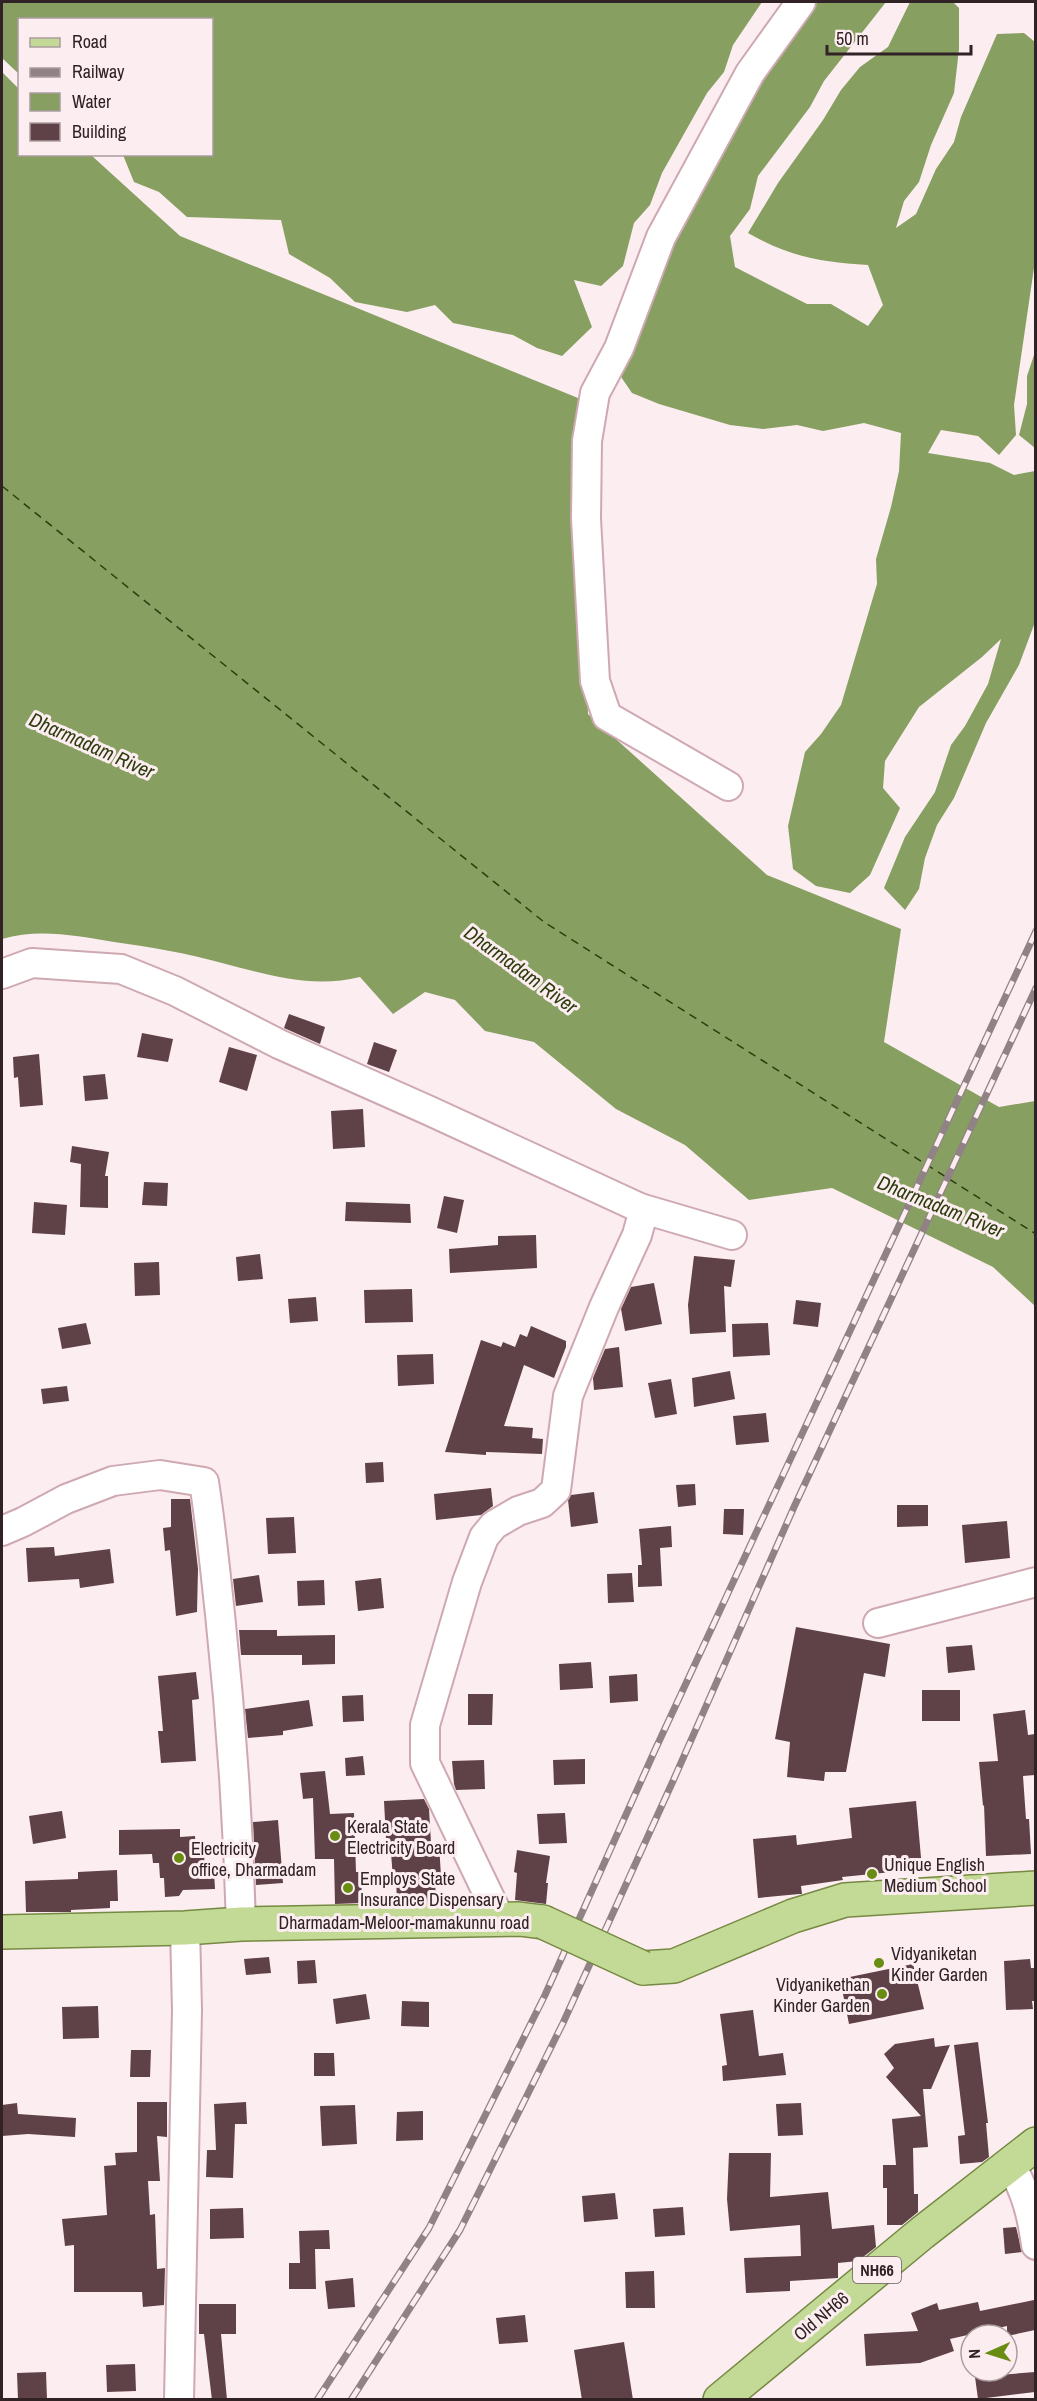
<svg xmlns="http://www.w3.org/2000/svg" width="1037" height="2401" viewBox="0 0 1037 2401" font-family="'Archivo Narrow',sans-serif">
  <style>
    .water { fill: #879f61 }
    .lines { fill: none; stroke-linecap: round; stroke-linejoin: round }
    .ferry { stroke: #2e3d0e; stroke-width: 1.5; stroke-dasharray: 8 6; stroke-linecap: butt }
    .building { fill: #5f4148 }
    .minor-casing { stroke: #cea9b2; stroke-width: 32 }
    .major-casing { stroke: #768942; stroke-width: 36 }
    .minor { stroke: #fff; stroke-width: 28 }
    .major { stroke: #c3da97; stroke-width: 33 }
    .rail-casing { stroke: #918285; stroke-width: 7 }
    .rail { stroke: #fcedf0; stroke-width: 4.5; stroke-dasharray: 14; stroke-linecap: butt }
    .major-bridge-casing { stroke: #768942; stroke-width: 36; stroke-linecap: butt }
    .major-bridge { stroke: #c3da97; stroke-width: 33 }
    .poi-dot { fill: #698c13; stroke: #fcedf0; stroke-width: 2 }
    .labels { text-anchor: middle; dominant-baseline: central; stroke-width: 6; stroke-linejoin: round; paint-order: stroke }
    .shield { fill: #fcedf0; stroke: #6d5f62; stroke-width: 1.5 }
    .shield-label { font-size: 16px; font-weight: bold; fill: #302225 }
    .poi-label { font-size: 18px; fill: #302225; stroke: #fcedf0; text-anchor: start }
    .street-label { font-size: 18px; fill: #302225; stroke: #fcedf0 }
    .water-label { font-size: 20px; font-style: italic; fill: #2e3d0e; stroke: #fcedf0 }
  </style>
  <rect width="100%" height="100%" fill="#fcedf0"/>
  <!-- water -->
  <g class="water">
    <polygon points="2,2 762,2 733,45 724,72 707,93 662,173 650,205 634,223 623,266 601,286 574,280 592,327 562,356 537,348 513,335 453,323 435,305 407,312 355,302 330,278 289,254 281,220 187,217 159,192 134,182 123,155 212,154 212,20 20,20 19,74 2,58"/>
    <path d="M803,2H886L824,81L810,107L758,176L750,209L730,236L735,267L807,304H831L868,326L883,305L868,265C820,262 790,257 748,233L778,183L823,120L841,90L860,67L888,47L910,2H953L959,8V49L954,93L931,145L919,182L904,201L896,228L916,214L936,169L954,142L961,117L997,34L1024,33L1035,42L1036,254L1014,405L1016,435L999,455L978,436L941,430L928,453L990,463L1014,475L1035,471V622L1019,665L986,723L954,798L937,825L925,858L919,889L905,910L884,888L905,837L935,792L951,745L965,726L988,684L1001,639L982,657L919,707L885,761L883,788L900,808L870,875L850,893L816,886L793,869L788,826L805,752L821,734L841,705L877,584L876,559L891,507L899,471L901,433L864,423L823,431L797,425L763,429L730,425L659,404L632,393L615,368L649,263Z"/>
    <path d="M2,72L19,89L20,154L91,155L180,236L578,398L588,714L767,875L901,929L884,1042L999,1107L1035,1101V1306L993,1267L832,1188L749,1200L685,1145L616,1109L534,1042L485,1031L455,1000L425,992L393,1014L360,977C313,989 268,975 222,963C186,953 151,947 114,942C77,936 39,928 2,939Z"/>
    <polygon points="1035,352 1035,448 1019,435 1027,404 1027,376"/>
  </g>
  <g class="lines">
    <!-- ferry -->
    <polyline class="ferry" points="2,486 544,922 1036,1234"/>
  </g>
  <!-- building -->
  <g class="building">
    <polygon points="289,1014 325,1027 320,1044 284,1028"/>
    <polygon points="142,1033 173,1039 168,1062 137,1057"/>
    <polygon points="374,1042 397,1050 389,1072 367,1064"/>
    <polygon points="229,1047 257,1055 247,1091 219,1082"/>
    <polygon points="39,1054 43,1105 20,1107 18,1077 14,1078 13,1057"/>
    <polygon points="105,1074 108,1099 85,1101 83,1076"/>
    <polygon points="363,1109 365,1147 333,1149 331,1111"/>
    <polygon points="72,1146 109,1152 105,1176 108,1176 108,1208 80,1207 81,1164 70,1162"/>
    <polygon points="144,1182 168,1183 167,1206 142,1205"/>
    <polygon points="444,1196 464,1200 457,1233 437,1228"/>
    <polygon points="34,1202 67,1205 65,1235 32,1233"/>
    <polygon points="346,1202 410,1204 411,1223 345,1221"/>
    <polygon points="536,1235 537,1268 450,1273 449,1249 498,1245 498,1236"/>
    <polygon points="260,1254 263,1279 238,1281 236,1257"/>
    <polygon points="694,1256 735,1260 731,1287 724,1286 726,1332 690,1334 688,1305"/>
    <polygon points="159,1262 160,1295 135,1296 134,1263"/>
    <polygon points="654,1283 662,1324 625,1331 621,1309 631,1287"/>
    <polygon points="412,1289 413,1322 365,1323 364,1290"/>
    <polygon points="316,1297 318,1321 290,1323 288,1299"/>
    <polygon points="796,1300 821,1303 818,1327 793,1324"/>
    <polygon points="86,1323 91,1344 62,1349 58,1328"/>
    <polygon points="768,1323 770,1355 733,1357 732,1324"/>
    <polygon points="531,1326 566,1341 566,1347 554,1378 524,1365 504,1426 533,1428 532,1438 543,1439 542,1454 486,1452 486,1455 445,1452 481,1340 501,1347 503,1342 515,1347 520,1334 527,1337"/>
    <polygon points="619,1347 623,1387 594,1390 593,1378 605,1349"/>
    <polygon points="433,1354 434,1384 398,1386 397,1355"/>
    <polygon points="730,1371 735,1399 694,1407 692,1378"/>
    <polygon points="671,1379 677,1414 655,1418 648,1383"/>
    <polygon points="67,1386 69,1401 43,1404 41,1389"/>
    <polygon points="766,1413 769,1442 736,1445 733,1416"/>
    <polygon points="383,1462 384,1482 366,1483 365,1463"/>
    <polygon points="695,1484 696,1505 678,1507 676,1485"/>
    <polygon points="491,1488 493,1506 481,1515 436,1520 434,1494"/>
    <polygon points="594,1492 598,1523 571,1527 568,1500 571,1495"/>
    <polygon points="171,1499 190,1499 198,1569 197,1612 176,1616 170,1550 165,1551 163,1528 171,1527"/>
    <polygon points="897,1505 928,1505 928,1526 897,1527"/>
    <polygon points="724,1509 744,1509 743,1535 723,1534"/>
    <polygon points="294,1517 296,1553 268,1554 266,1518"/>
    <polygon points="1007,1521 1010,1558 965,1563 962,1525"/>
    <polygon points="671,1526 672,1547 660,1548 662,1586 638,1587 638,1565 642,1565 639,1529"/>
    <polygon points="54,1547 55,1556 110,1549 114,1583 80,1588 79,1579 28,1582 26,1548"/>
    <polygon points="632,1573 634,1602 608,1603 607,1574"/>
    <polygon points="259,1575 263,1602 236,1606 233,1579"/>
    <polygon points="381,1578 384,1608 358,1611 355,1581"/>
    <polygon points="324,1580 325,1605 298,1606 297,1581"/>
    <polygon points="796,1627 890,1644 885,1677 864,1673 846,1772 825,1772 824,1781 787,1777 790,1742 775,1739"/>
    <polygon points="239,1630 277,1630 277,1636 335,1635 335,1664 302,1665 302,1655 241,1655"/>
    <polygon points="972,1645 975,1670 948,1673 946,1647"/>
    <polygon points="591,1662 593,1688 560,1690 559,1664"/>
    <polygon points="196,1672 199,1699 192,1700 196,1761 161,1763 158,1731 163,1731 158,1676"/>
    <polygon points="637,1674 638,1701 610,1703 609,1676"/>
    <rect x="922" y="1690" width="38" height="31"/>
    <polygon points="468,1694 493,1694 492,1725 468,1725"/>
    <polygon points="363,1695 364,1721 343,1722 342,1696"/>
    <polygon points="309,1700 313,1726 283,1731 283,1735 248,1738 245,1709"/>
    <polygon points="1025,1710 1028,1735 1035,1734 1035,1775 1023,1776 1026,1819 1029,1819 1031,1854 986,1856 984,1805 983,1806 979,1762 998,1761 993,1714"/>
    <polygon points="363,1756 365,1775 346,1776 345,1758"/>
    <polygon points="585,1759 585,1784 554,1785 553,1760"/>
    <polygon points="484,1760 485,1789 456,1790 454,1784 452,1761"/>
    <polygon points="325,1771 330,1814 354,1813 356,1872 361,1872 362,1903 335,1904 334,1859 315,1859 313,1798 303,1799 300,1773"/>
    <polygon points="424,1799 429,1809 431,1843 439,1843 441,1877 435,1877 436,1902 397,1902 396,1879 393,1879 390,1839 386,1839 384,1801"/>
    <polygon points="916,1801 922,1869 842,1877 843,1880 801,1886 802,1894 799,1894 758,1898 753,1839 796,1835 797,1845 852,1838 849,1808"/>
    <polygon points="62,1811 66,1838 33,1844 29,1816"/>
    <polygon points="565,1813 567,1843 539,1844 537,1814"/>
    <polygon points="278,1820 283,1883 256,1885 253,1822"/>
    <polygon points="180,1829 180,1837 195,1836 196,1853 204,1853 205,1872 214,1871 215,1889 183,1890 179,1896 165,1897 164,1878 160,1878 159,1863 153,1863 152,1854 119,1855 119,1830"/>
    <polygon points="517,1850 550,1856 546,1883 548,1883 546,1904 515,1900 517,1873 514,1872"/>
    <polygon points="117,1870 118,1901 110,1901 110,1908 71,1910 71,1912 26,1912 25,1881 78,1879 78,1872"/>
    <polygon points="269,1957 271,1973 246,1975 244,1959"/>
    <polygon points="1030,1959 1031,1968 1035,1968 1035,2001 1032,2001 1033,2009 1006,2010 1004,1961"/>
    <polygon points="315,1960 317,1983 298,1984 297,1961"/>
    <polygon points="913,1964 924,2009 849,2024 840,1979"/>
    <polygon points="366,1994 370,2019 336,2024 333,1999"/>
    <polygon points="402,2001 429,2002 429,2027 401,2026"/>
    <polygon points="98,2006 99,2038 63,2039 62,2007"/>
    <polygon points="753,2010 759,2056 783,2053 786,2075 723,2081 722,2066 727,2065 720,2014"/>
    <polygon points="934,2038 935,2047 950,2045 931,2089 923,2089 928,2147 913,2148 914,2194 918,2194 918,2212 902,2225 887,2225 887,2188 883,2188 883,2165 896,2165 892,2119 921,2116 886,2077 894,2068 884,2054 895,2044"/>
    <polygon points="978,2042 988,2123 986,2123 989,2157 982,2162 960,2164 958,2136 965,2135 954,2045"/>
    <polygon points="131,2050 151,2050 150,2077 130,2077"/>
    <polygon points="314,2053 334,2053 335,2076 314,2076"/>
    <polygon points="137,2102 167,2102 167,2137 157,2136 160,2181 148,2181 150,2215 155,2214 157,2269 165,2268 164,2305 143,2307 142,2292 74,2292 74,2245 65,2246 62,2219 107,2215 104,2166 116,2165 115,2153 137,2152"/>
    <polygon points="246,2102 247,2124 235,2124 233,2178 206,2177 207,2150 216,2150 214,2104"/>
    <polygon points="17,2103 18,2114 76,2118 75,2137 28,2134 2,2136 2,2105"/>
    <polygon points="801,2103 803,2135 778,2136 776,2104"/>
    <polygon points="355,2105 357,2144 322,2146 320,2106"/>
    <polygon points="423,2111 423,2140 396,2141 397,2112"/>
    <polygon points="729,2153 771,2153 770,2197 828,2192 832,2229 874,2225 876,2247 858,2261 838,2263 838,2278 790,2281 790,2291 746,2293 744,2258 801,2256 800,2225 730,2231 727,2199"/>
    <polygon points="615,2193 618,2219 584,2222 582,2196"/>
    <polygon points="683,2207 685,2235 655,2237 653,2209"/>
    <polygon points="243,2208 244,2238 210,2239 210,2209"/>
    <polygon points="1016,2227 1022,2252 1005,2254 1003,2228"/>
    <polygon points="329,2230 330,2249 315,2249 316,2289 289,2289 289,2263 300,2263 299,2231"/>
    <polygon points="654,2271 655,2308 626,2308 625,2272"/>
    <polygon points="353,2278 355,2307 328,2309 325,2281"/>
    <polygon points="1034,2300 1035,2330 1007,2336 1007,2326 950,2339 954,2351 920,2363 866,2366 864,2334 918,2331 911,2313 937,2303 939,2310 978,2302 980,2311"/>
    <polygon points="199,2304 236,2304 236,2334 221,2334 227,2400 212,2400 204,2334 199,2334"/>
    <polygon points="525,2315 528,2342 499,2344 496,2318"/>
    <polygon points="624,2342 633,2400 582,2400 574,2350"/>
    <polygon points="135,2364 136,2391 107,2392 106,2365"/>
    <polygon points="46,2372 47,2400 18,2400 17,2373"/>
    <polygon points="1035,2372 1035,2392 978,2399 975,2377"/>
  </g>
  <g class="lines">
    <!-- minor casing -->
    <g class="minor-casing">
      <g id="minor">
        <polyline points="728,786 607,716 595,681 586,519 587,441 595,393 619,348 661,237 750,73 801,2"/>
        <polyline points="2,974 32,963 121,969 175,991 279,1044 430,1111 640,1208 732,1235"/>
        <path d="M2,1531L23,1522L66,1499L113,1481L160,1475L204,1482C211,1526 215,1569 220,1614C231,1717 238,1820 241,1924"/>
        <polyline points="878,1623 1036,1582"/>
        <polyline points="501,1921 425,1763 425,1725 467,1582 484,1537 494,1525 518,1511 542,1503 556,1490 568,1396 604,1307 637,1235 642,1217 640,1208"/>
        <path d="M1011,2165C1026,2193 1032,2214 1036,2245"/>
        <polyline points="179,2400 187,2010 185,1928"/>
      </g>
    </g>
    <!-- major casing -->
    <g class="major-casing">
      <g id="major">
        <polyline points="2,1932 185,1928 241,1924 519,1919 543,1922"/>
        <polyline points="643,1968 674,1966 793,1916 845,1900 1036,1888"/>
        <polyline points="720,2400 922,2233 1036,2144"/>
      </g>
    </g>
    <!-- minor -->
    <use href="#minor" class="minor"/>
    <!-- major -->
    <use href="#major" class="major"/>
    <!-- rail casing -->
    <g class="rail-casing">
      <g id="rail">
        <polyline points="317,2400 429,2228 545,1995 655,1750 1036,931"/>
        <polyline points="351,2400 460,2230 563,2023 673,1781 794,1507 1036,988"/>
      </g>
    </g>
    <!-- rail -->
    <use href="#rail" class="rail"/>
    <!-- major-bridge casing -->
    <g class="major-bridge-casing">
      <polyline id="major-bridge" points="543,1922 643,1968"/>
    </g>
    <!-- major-bridge -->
    <use href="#major-bridge" class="major-bridge"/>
  </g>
  <!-- markers -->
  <g class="poi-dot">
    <circle cx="335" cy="1836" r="6"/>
    <circle cx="179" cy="1858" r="6"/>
    <circle cx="872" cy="1874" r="6"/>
    <circle cx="348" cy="1888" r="6"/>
    <circle cx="879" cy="1963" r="6"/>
    <circle cx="882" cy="1994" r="6"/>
  </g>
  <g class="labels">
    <!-- shield labels -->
    <rect class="shield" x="853" y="2257" width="48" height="26" rx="4.5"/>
    <g class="shield-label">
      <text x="877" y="2270">NH66</text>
    </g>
    <!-- poi labels -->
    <g class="poi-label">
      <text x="347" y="1826">Kerala State<tspan x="347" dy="21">Electricity Board</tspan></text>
      <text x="191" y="1848">Electricity<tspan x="191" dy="21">office, Dharmadam</tspan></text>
      <text x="884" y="1864">Unique English<tspan x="884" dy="21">Medium School</tspan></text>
      <text x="360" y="1878">Employs State<tspan x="360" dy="21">Insurance Dispensary</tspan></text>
      <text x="891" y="1953">Vidyaniketan<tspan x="891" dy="21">Kinder Garden</tspan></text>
      <text x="870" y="1984" text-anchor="end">Vidyanikethan<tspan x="870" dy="21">Kinder Garden</tspan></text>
    </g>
    <!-- street labels -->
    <g class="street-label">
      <text x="404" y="1922">Dharmadam-Meloor-mamakunnu road</text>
      <text transform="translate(821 2316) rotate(-40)">Old NH66</text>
    </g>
    <!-- water labels -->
    <g class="water-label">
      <text transform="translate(92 745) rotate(24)">Dharmadam River</text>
      <text transform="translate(521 969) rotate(36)">Dharmadam River</text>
      <text transform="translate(941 1206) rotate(22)">Dharmadam River</text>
    </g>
  </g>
  <!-- border -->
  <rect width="1037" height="2401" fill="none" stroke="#302225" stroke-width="6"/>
  <!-- legend -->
  <rect x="18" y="18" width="195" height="138" fill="#fcedf0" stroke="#aa9c9f" stroke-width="1.5"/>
  <rect x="30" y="38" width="30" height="9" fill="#c3da97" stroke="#aa9c9f" stroke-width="1.5"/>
  <text x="72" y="48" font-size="18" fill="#302225">Road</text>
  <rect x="30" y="68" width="30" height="9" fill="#918285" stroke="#aa9c9f" stroke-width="1.5"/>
  <text x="72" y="78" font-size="18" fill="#302225">Railway</text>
  <rect x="30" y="93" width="30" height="18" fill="#879f61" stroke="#aa9c9f" stroke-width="1.5"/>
  <text x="72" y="108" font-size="18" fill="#302225">Water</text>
  <rect x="30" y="123" width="30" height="18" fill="#5f4148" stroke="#aa9c9f" stroke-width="1.5"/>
  <text x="72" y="138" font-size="18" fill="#302225">Building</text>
  <!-- north arrow -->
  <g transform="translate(989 2353) rotate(267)"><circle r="28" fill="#fcedf0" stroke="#aa9c9f" stroke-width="1.5"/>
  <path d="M0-4.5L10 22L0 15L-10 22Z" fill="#698c13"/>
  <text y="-9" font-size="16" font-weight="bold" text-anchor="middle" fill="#302225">N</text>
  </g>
  <!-- scale -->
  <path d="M827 45v9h144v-9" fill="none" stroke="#302225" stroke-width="3"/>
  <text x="836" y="45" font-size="18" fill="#302225" stroke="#fcedf0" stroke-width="4.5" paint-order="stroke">50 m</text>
</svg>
